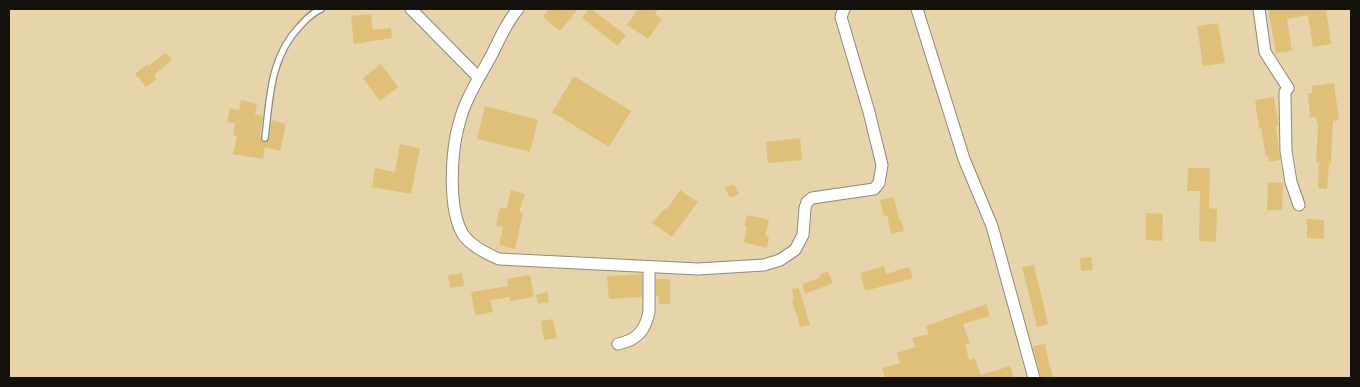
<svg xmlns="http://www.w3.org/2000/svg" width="1360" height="387" viewBox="0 0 1360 387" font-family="'Open Sans',sans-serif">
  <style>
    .green { fill: #e7d4aa }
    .building { fill: #e0c078 }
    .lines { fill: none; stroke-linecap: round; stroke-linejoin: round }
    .lane-casing { stroke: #8f897a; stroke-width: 8 }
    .street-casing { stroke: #8f897a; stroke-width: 13 }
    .lane { stroke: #fff; stroke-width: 5.5 }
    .street { stroke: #fff; stroke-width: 11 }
  </style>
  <rect width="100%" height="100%" fill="#f4eddd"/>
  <!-- green -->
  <rect class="green" x="9" y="9" width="1342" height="369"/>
  <!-- building -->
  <g class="building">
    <polygon points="549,9 578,9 560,31 543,17"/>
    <polygon points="589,9 591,9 626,35 618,46 582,18"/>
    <polygon points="638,9 658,9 655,14 662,19 648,39 627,25"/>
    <polygon points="1268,9 1326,9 1331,44 1313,47 1308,15 1287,19 1292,51 1276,53"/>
    <polygon points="371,14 373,30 391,28 392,38 354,44 351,16"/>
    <polygon points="1218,23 1225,63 1203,66 1197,26"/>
    <polygon points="166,53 172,60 154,75 156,79 146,87 135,74 147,64 148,66"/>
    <polygon points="381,64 398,87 380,101 363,78"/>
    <polygon points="574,76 631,111 609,147 552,112"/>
    <polygon points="1334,83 1339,120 1333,121 1331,163 1329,163 1327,189 1318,188 1319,163 1316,162 1318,127 1316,117 1310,118 1308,93 1312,93 1312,86"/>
    <polygon points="1274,97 1278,122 1278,126 1276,126 1280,160 1269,162 1268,156 1266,157 1261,128 1259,129 1255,100"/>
    <polygon points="241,100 257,104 255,114 263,116 260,137 263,142 266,142 269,140 272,120 286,124 280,151 265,147 263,159 233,154 237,136 233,135 235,123 227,122 230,108 239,111"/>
    <polygon points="485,106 538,120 530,152 477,139"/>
    <polygon points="800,138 802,160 768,163 766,142"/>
    <polygon points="400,144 420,148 411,194 372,187 375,168 395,172"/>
    <polygon points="1188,168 1210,168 1209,208 1217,209 1216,242 1199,241 1200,191 1187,191"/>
    <polygon points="1268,182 1283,183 1282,210 1267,210"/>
    <polygon points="734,184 739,194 730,198 725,188"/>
    <polygon points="511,190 525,194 519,212 523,213 515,249 499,245 503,227 496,226 500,207 506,209"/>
    <polygon points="680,190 698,202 672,237 652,223 665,208 666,210"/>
    <polygon points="894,197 899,220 901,219 904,231 891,234 887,215 884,216 880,200"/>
    <polygon points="1146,213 1163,214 1162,241 1146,240"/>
    <polygon points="747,215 769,220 765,236 769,237 767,248 744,242 747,227 745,226"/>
    <polygon points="1307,219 1324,220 1324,239 1307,238"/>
    <polygon points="1091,257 1093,270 1081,271 1080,258"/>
    <polygon points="1034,265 1048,324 1037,327 1022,267"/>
    <polygon points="884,266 886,274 909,267 913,278 865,291 860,273"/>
    <polygon points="828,271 833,283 805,294 802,284 820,278 819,275"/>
    <polygon points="462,273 464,286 450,288 448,275"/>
    <polygon points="642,274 642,297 609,299 607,276"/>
    <polygon points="530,275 534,297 510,301 510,297 490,300 493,312 475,315 471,292 508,286 507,279"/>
    <polygon points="656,279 670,279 670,304 659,304 658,296 656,296"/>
    <polygon points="799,288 810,325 800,327 796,311 795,311 792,300 794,299 792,289"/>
    <polygon points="547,292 549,302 538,304 536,295"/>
    <polygon points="986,304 990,316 963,324 970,343 965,344 969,360 975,358 981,375 1010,366 1014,378 885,378 882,368 900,363 897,353 915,347 912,338 929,334 926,326"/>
    <polygon points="553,319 557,338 544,340 541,321"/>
    <polygon points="1045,344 1050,368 1054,378 1041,378 1033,346"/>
  </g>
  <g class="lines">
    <!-- lane casing -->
    <g class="lane-casing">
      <path id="lane" d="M265,138C270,97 270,57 300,26C307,18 312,13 321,9"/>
    </g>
    <!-- street casing -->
    <g class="street-casing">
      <g id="street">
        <polyline points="411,9 478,77"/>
        <path d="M518,9C505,24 499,41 490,58C479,78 466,98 460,120C451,149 447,210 464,236C472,246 487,254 499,259L698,269L764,265L780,260L795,250L803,235L805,208L807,202L812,198L874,189L879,183L882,165L869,112L841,17L844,9"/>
        <polyline points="917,9 964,159 992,226 1034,378"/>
        <polyline points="1259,9 1265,52 1288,88 1285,92 1285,97 1286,151 1291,182 1299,205"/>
        <path d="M618,344C637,340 645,331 649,312V267"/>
      </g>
    </g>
    <!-- lane -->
    <use href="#lane" class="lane"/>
    <!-- street -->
    <use href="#street" class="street"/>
  </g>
  <!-- border -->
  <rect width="1360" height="387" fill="none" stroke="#14110c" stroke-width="20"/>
</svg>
